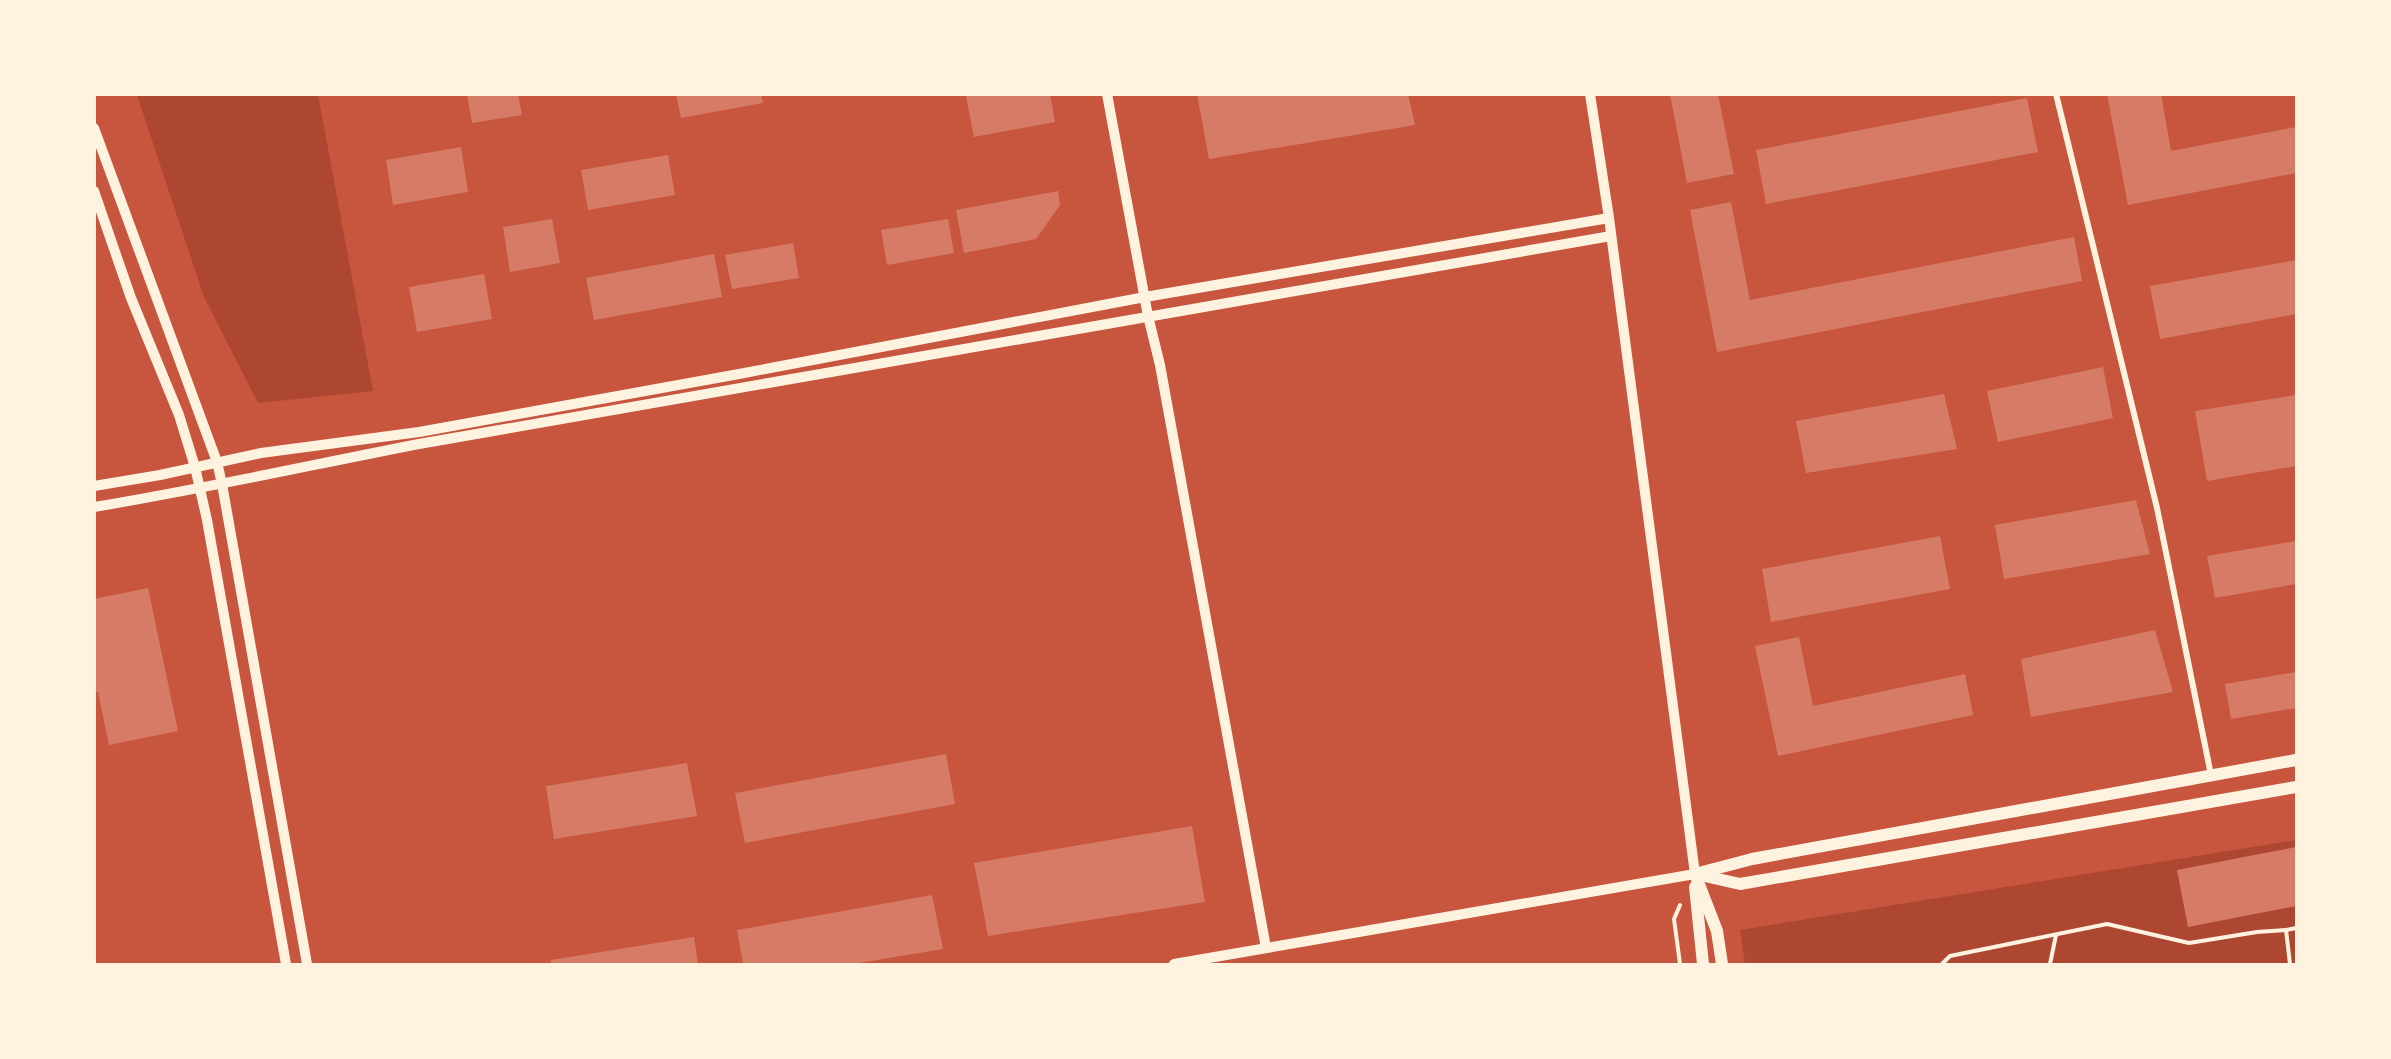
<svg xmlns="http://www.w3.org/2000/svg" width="2391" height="1059" viewBox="0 0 2391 1059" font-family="'Source Sans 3',sans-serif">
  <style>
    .green { fill: #ae4732 }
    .building { fill: #d67c66 }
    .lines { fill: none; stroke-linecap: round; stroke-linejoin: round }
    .path { stroke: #fff3e0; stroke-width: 4 }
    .minor { stroke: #fff3e0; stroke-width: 6 }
    .tertiary { stroke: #fff3e0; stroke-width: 10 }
    .secondary { stroke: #fff3e0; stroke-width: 12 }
  </style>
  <rect width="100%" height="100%" fill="#c8553d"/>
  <!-- green -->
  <g class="green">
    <polygon points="137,95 318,95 373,391 258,403 204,297"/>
    <polygon points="2296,840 2296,964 1745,964 1740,930"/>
  </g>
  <!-- building -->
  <g class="building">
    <polygon points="467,94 518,94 522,115 472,123"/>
    <polygon points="676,94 761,94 763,103 681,118"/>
    <polygon points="975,94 1050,94 1055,122 974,137 966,96"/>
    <polygon points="1197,94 1408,94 1415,125 1209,159"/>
    <polygon points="1670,94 1718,94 1734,174 1687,183"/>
    <polygon points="2107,94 2161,94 2171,151 2296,127 2296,173 2128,205"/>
    <polygon points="2027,98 2038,152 1766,204 1756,150"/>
    <polygon points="461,147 468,192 393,205 386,160"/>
    <polygon points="668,155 675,195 588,210 581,170"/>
    <polygon points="1058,191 1060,205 1036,239 964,253 956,210"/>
    <polygon points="1731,202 1750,300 2074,237 2082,281 1717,352 1690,210"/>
    <polygon points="552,219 560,263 510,272 503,227"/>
    <polygon points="948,219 954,253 887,265 881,230"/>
    <polygon points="793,243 799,278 732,289 725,255"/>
    <polygon points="714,254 722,297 594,320 586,278"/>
    <polygon points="2296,260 2296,314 2160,339 2150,286"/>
    <polygon points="484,274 492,319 417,332 409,287"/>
    <polygon points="2103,367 2113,418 1998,442 1987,391"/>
    <polygon points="1944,394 1957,449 1806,473 1796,421"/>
    <polygon points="2296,395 2296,466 2207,481 2195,411"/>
    <polygon points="2136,500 2150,554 2004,579 1995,525"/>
    <polygon points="1940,536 1950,589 1771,622 1762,569"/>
    <polygon points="2296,541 2296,584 2215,598 2207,556"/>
    <polygon points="148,588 178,731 109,745 98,692 94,692 94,599"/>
    <polygon points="2155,630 2173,692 2031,717 2021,659"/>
    <polygon points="1799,637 1813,706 1965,674 1973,715 1778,756 1755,646"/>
    <polygon points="2296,672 2296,708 2231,719 2225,684"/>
    <polygon points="946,754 955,804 745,843 735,793"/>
    <polygon points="687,763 697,816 554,839 546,786"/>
    <polygon points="1192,826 1205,902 988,936 974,863"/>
    <polygon points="2296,847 2296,906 2188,927 2177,870"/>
    <polygon points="932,895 943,949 853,964 743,964 737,930"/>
    <polygon points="694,937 698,964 551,964 551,960"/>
  </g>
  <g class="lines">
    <!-- path -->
    <g class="path">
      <polyline points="1680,964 1674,919 1680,905"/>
      <polyline points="1942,964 1950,956 2107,924 2189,943 2257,932 2286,930"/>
      <polyline points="2050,964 2056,935"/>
      <polyline points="2290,964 2286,930 2296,928"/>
    </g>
    <!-- minor -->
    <polyline class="minor" points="2056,94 2157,508 2211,775"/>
    <!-- tertiary -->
    <g class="tertiary">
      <polyline points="1107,94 1148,316 1160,365 1266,948"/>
      <polyline points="94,128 217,462 222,484 307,964"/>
      <polyline points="94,191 131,298 179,415 195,467 207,520 286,964"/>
      <polyline points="94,486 160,475 261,453 419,432 739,374 1145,297 1609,218"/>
      <path d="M94,507C203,489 311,465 419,444L1611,236"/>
      <polyline points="1174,964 1695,874 1609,218 1590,94"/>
    </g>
    <!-- secondary -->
    <g class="secondary">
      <polyline points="1695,874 1752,859 2296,760"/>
      <polyline points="1695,874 1717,931 1722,964"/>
      <polyline points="1696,874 1740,884 2296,787"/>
      <polyline points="1695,887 1703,964"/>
    </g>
  </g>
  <!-- border -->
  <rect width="2391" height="1059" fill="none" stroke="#fff3e0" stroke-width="192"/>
</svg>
